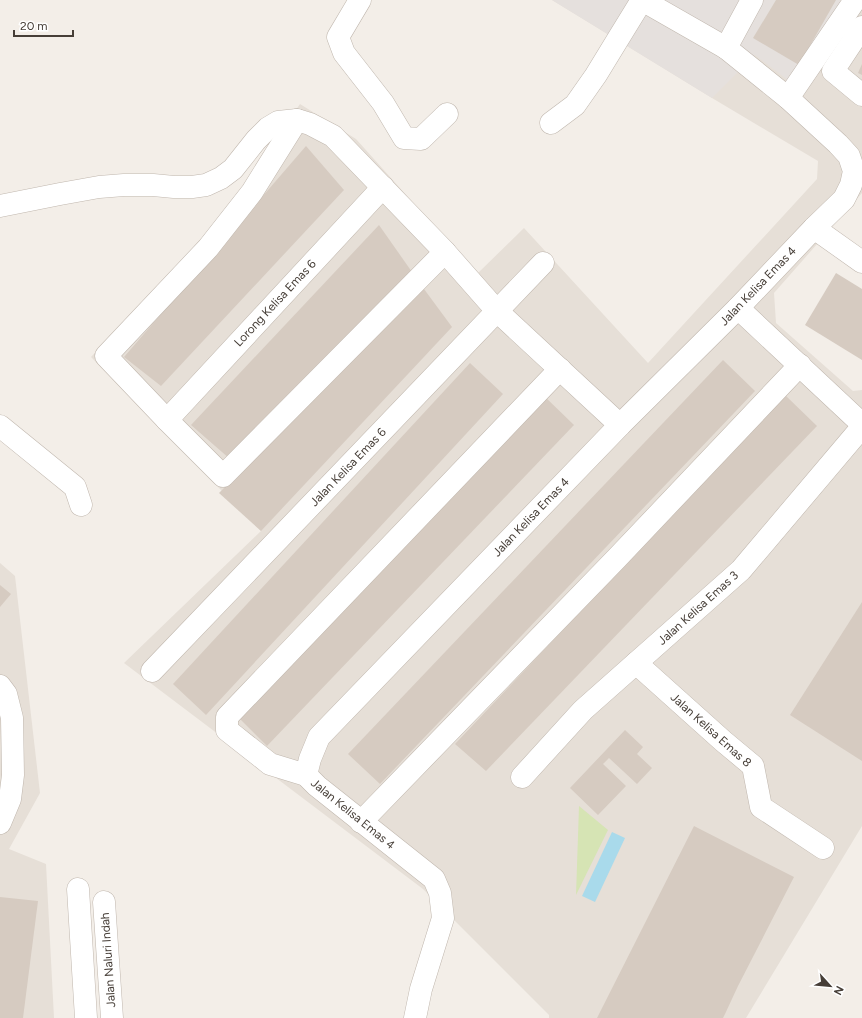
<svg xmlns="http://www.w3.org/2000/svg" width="862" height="1018" viewBox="0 0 862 1018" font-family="Figtree,sans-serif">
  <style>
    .residential { fill: #e6dfd7 }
    .industrial { fill: #e5e0dd }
    .green { fill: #d6e4b4 }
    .water { fill: #a9daeb }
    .building { fill: #d6cbc1 }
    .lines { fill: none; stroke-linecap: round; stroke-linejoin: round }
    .minor-casing { stroke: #c0b7ae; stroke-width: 23 }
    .minor { stroke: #fff; stroke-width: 22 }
    .labels { text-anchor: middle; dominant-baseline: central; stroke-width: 4; stroke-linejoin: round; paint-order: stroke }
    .street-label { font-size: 12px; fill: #463e37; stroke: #fff }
  </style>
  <rect width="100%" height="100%" fill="#f3eee8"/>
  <!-- residential -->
  <g class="residential">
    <polygon points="552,0 862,0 862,193 774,293 776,323 853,391 862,390 862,826 746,1018 549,1018 549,1015 423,889 124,663 261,531 91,357 222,217 300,104 356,139 477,274 524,228 648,363 817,179 818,161 712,98"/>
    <polygon points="0,563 15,576 40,793 9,849 46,864 54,1018 0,1018"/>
  </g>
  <!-- industrial -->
  <polygon class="industrial" points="552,0 862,0 862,8 805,93 755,55 712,98"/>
  <!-- green -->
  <polygon class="green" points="579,806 608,830 576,895"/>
  <!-- water -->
  <polygon class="water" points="612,832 625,838 595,902 582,896"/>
  <!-- building -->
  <g class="building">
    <polygon points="776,0 836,0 799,65 753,38"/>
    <polygon points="862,64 862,75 858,73"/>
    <polygon points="306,146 344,190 161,386 124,357"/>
    <polygon points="379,225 412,272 230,459 191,425"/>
    <polygon points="836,273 862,289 862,360 805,325"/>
    <polygon points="424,289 452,327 261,531 219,493"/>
    <polygon points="723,360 755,391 380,784 348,754"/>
    <polygon points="470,363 503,394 206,715 173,684"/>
    <polygon points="542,394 574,425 267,746 236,715"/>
    <polygon points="785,395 817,426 486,771 455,744"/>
    <polygon points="0,585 11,594 0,607"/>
    <polygon points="862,602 862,761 790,715"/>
    <polygon points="625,730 643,747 637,754 652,768 637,784 609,758 603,764 626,786 598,815 570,788"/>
    <polygon points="694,826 794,877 738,986 725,1014 723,1018 597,1018"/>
    <polygon points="0,897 38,901 23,1018 0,1018"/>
  </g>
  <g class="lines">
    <!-- minor casing -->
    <g class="minor-casing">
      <g id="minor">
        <polyline points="360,0 338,37 344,53 383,103 404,138 421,139 447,114"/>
        <polyline points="862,27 833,71 862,95"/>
        <polyline points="726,48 752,0"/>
        <polyline points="788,98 855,0"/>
        <polyline points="297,120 252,192 208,248 106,356 167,420 223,476 445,252"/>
        <polyline points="551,123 575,105 596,75 618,39 642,0"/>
        <polyline points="0,206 60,194 99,187 124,185 153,185 174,187 192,187 206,185 221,178 233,169 256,140 268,128 278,122 297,120 310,124 333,136 445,252 497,311 620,425"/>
        <polyline points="814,228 862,262"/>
        <polyline points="738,308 862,424"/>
        <polyline points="167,420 383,187"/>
        <polyline points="0,426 75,487 81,505"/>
        <polyline points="636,663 723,741 753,766 761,807 823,848"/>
        <polyline points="152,671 543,263"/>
        <polyline points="0,686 6,694 12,718 13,775 10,799 0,823"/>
        <polyline points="306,775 310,759 319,737 620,425 738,308 814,228 844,199 851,185 854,171 849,156 838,144 788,98 726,48 642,0"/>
        <polyline points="522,777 583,710 741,570 862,427"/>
        <polyline points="361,822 616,559 800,365"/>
        <polyline points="78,889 86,1018"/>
        <polyline points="104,902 112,1018"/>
        <polyline points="415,1018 421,989 443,918 440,893 434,879 317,786 306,775 270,764 227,730 227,717 560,369"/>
      </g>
    </g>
    <!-- minor -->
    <use href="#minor" class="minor"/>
  </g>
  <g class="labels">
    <!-- street labels -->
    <g class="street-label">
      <text transform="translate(758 286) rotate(-46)">Jalan Kelisa Emas 4</text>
      <text transform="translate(275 303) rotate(-47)">Lorong Kelisa Emas 6</text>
      <text transform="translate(348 467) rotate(-46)">Jalan Kelisa Emas 6</text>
      <text transform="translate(531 517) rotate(-46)">Jalan Kelisa Emas 4</text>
      <text transform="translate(698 608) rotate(-42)">Jalan Kelisa Emas 3</text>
      <text transform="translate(711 730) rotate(42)">Jalan Kelisa Emas 8</text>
      <text transform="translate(353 814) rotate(39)">Jalan Kelisa Emas 4</text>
      <text transform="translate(108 960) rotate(-94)">Jalan Naluri Indah</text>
    </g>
  </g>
  <!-- north arrow -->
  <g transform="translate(830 986) rotate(117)" stroke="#ffffff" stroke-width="3" paint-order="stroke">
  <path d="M0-3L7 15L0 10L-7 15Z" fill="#463e37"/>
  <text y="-6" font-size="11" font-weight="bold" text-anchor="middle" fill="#463e37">N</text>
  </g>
  <!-- scale -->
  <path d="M14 30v6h59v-6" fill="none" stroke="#463e37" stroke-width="2"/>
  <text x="20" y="30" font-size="12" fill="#463e37" stroke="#ffffff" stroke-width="3" paint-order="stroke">20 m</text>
</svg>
